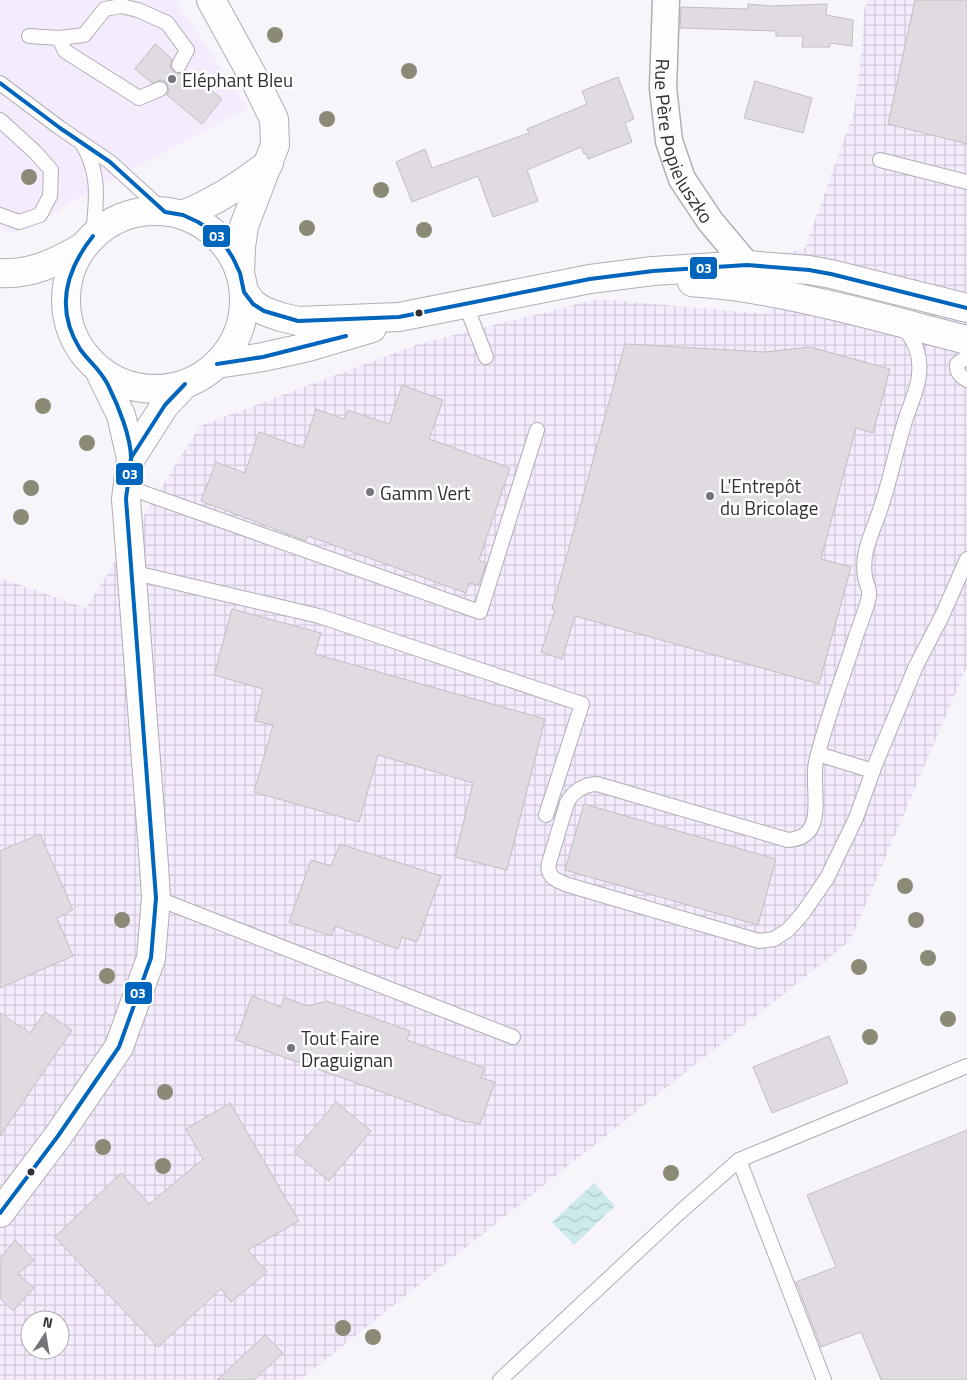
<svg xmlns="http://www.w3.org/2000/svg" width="967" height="1380" viewBox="0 0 967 1380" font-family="'Titillium Web',sans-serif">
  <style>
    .built { fill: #f4ebfc }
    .industrial { fill: url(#industrial-grid); fill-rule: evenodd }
    .water { fill: url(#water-waves) }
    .building { fill: #e0dbe1; stroke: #c3bec3 }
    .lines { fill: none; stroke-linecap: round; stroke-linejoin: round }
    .lane-casing { stroke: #b1aeb4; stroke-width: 16 }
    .street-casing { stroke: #b1aeb4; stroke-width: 29 }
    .secondary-casing { stroke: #b1aeb4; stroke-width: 30 }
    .lane { stroke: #fefdfe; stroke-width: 14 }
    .street { stroke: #fefdfe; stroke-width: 26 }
    .secondary { stroke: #fefdfe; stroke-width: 28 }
    .bus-1-casing { stroke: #fff; stroke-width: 8 }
    .bus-1 { stroke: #0065bd; stroke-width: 4 }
    .tree { fill: #8a8a77 }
    .poi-dot { fill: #78747b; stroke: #fff; stroke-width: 2 }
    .bus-dot { fill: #332f36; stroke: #fff; stroke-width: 2 }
    .labels { text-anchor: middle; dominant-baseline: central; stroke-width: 5; stroke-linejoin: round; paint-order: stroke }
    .poi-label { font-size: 19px; fill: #332f36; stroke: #fff; text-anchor: start }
    .street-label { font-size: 19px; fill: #332f36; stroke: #fff }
    .line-badge { stroke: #fff; stroke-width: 2 }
    .badge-label { font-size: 14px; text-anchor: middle; font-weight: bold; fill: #fff }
  </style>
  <defs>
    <pattern id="industrial-grid" width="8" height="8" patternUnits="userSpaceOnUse" patternTransform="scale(1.25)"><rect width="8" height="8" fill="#f4ebfc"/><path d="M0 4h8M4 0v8" fill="none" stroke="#d2cad9"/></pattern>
    <pattern id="water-waves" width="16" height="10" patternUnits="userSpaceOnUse" patternTransform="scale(1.25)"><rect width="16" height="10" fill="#cde9eb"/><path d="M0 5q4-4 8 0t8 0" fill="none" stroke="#b0c8ca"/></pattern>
  </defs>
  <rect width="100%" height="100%" fill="#f7f4fa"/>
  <!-- built -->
  <polygon class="built" points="0,0 175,0 248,108 74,200 30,229 7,232 0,230"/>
  <!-- industrial -->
  <path class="industrial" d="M868,0H967V666L850,941L300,1380H0V578L86,608L200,426L419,344L598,299L767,314L784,254L805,248L854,112L862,50L864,10ZM30,1320H60V1350H30Z"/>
  <!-- water -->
  <polygon class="water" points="594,1183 615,1206 574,1245 552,1222"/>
  <!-- building -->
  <g class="building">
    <polygon points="915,0 967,0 967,144 888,124"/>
    <polygon points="748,4 771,6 827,4 826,15 853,20 852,46 830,43 830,47 802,47 803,36 776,36 776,31 680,28 681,7 748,9"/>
    <polygon points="155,44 172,59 170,66 174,72 180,74 186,70 222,99 202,124 167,95 169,90 166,82 161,80 152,83 135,69"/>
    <polygon points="618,77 634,119 625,123 632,142 588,159 586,153 584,154 581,147 527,170 538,201 493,217 478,176 412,202 396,162 425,149 432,168 529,133 527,129 587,104 582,91"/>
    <polygon points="755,81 812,98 803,133 744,118"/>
    <polygon points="625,344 765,352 810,347 890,369 873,433 856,428 821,559 851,567 819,684 575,616 562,659 541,652 555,610 552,609"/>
    <polygon points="402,385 443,400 429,439 510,468 479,560 486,563 479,585 469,583 466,593 308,536 306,541 201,501 216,462 245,473 259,432 303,448 316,409 344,419 348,410 389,424"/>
    <polygon points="232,609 321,633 315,654 545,719 507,870 455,857 473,783 378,755 359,822 254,792 273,725 255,721 263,689 214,675"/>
    <polygon points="584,804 776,859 758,925 565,870"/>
    <polygon points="40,834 73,910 57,918 73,956 0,988 0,851"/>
    <polygon points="340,844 441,876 417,942 402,937 398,949 335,926 331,936 289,922 311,860 331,866"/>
    <polygon points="252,996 281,1007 284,997 307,1006 327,1001 410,1031 407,1040 485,1068 481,1078 495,1082 480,1124 463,1121 236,1040"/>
    <polygon points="45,1012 72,1030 0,1136 0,1013 30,1033"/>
    <polygon points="829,1036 848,1083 772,1113 753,1067"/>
    <polygon points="336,1102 371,1131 329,1181 294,1152"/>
    <polygon points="230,1103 299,1221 248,1250 267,1272 231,1302 221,1289 158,1347 55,1237 121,1173 149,1204 203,1159 186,1129"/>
    <polygon points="967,1130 967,1380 881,1380 861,1332 821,1347 796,1282 836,1267 807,1195"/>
    <polygon points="15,1240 34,1260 18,1274 34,1288 13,1311 0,1298 0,1257 1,1258"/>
    <polygon points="265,1335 283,1353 254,1380 217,1380"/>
  </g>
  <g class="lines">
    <!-- lane casing -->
    <g class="lane-casing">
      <g id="lane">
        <polyline points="29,36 59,38 84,35 105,9 121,6 138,10 167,23 187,50 179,65"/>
        <polyline points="59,38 65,51 139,98 160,89"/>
        <polyline points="0,83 60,128 110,162 165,212"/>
        <polyline points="0,120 35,152 51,170 50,196 40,215 19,222 0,215"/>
        <path d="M83,145C101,176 96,201 93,236"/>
        <polyline points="880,160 967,182"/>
        <polyline points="465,303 486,357"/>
        <path d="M900,327C915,336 921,357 919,374C919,386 909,408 905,421C897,447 891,475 883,501C878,518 870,534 866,551C864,559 864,570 865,578C867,584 870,590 869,596C867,608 860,624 856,636C843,678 826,719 816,762C810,787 830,838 788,840L597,784C585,784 573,791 567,803L549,863C546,877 557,881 568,885L759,941L774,939L788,930L803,913L827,878L856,818L875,765L916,666L942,616L967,559"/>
        <path d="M967,357L957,364C956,372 960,376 967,380"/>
        <polyline points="127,487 480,612 537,430"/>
        <polyline points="131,572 319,616 582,704 546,815"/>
        <polyline points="818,754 873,771"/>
        <polyline points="156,898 513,1037"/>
        <polyline points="739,1160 824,1380"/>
        <polyline points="500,1380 679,1213 739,1160 967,1066"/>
      </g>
    </g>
    <!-- street casing -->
    <g class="street-casing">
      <g id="street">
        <path id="s1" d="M666,0L663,88L669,141L682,179L710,221L747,265"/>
      </g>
    </g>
    <!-- secondary casing -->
    <g class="secondary-casing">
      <g id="secondary">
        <polyline points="211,0 256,82 274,119 275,145 244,226 241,247 240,273"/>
        <circle cx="155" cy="300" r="89"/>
        <path d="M183,215C214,202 242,185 269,163"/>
        <path d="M0,273C31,275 57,262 83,247"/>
        <path d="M692,282C709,284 727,285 745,288C820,300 893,321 967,340"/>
        <polyline points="244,292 253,304 264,311 281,317 298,321 399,317 590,279 653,271 747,265 809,270 831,274 967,308"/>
        <polyline points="217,364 263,357 308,347 372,328"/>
        <polyline points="99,370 121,415 131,458"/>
        <polyline points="0,1213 58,1136 119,1047 151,958 156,898 154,865 126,499 131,458 165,405 185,384"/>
      </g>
    </g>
    <!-- lane -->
    <use href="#lane" class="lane"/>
    <!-- street -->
    <use href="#street" class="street"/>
    <!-- secondary -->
    <use href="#secondary" class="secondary"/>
    <!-- bus-1 casing -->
    <g class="bus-1-casing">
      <g id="bus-1">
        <polyline points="0,83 60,128 110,162 165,212 183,215 198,222 212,231 224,244 233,258 240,273 244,292 253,304 264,311 298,321 399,317 590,279 653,271 747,265 809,270 831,274 967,308"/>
        <polyline points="217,364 263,357 346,336"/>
        <polyline points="127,484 131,458 165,405 185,384"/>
        <path d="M0,1213L58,1136L119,1047L151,958L156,898L126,499C127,486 131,474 131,461C132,439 118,405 108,385C100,369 89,362 80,349C55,309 66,270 93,236"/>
      </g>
    </g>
    <!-- bus-1 -->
    <use href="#bus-1" class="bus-1"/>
  </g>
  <!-- trees -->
  <g class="tree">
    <circle cx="275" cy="35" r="8"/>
    <circle cx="409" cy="71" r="8"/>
    <circle cx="327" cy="119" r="8"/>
    <circle cx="29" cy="177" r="8"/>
    <circle cx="381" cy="190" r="8"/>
    <circle cx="307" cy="228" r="8"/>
    <circle cx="424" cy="230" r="8"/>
    <circle cx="43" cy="406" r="8"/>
    <circle cx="87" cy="443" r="8"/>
    <circle cx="31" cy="488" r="8"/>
    <circle cx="21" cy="517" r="8"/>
    <circle cx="905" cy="886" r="8"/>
    <circle cx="122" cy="920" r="8"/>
    <circle cx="916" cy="920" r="8"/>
    <circle cx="928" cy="958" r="8"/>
    <circle cx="859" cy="967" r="8"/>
    <circle cx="107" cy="976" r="8"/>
    <circle cx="948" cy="1019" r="8"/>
    <circle cx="870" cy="1037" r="8"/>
    <circle cx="165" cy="1092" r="8"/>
    <circle cx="103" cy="1147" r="8"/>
    <circle cx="163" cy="1166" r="8"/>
    <circle cx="671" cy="1173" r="8"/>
    <circle cx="343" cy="1328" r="8"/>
    <circle cx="373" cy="1337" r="8"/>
  </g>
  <!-- markers -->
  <g class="poi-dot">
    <circle cx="172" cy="79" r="5"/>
    <circle cx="370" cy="492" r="5"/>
    <circle cx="710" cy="496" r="5"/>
    <circle cx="291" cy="1048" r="5"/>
  </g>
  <g class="bus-dot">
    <circle cx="419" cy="313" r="4.5"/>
    <circle cx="31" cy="1172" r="4.5"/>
  </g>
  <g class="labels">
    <!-- poi labels -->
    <g class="poi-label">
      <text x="182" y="79">Eléphant Bleu</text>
      <text x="720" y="485">L'Entrepôt<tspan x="720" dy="22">du Bricolage</tspan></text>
      <text x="380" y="492">Gamm Vert</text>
      <text x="301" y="1037">Tout Faire<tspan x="301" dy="22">Draguignan</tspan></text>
    </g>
    <!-- street labels -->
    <g class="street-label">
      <text stroke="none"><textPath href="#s1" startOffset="145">Rue Père Popieluszko</textPath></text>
    </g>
  </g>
  <g class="line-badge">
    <rect x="202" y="224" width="29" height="24" rx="5" fill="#0065bd"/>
    <rect x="689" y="256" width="29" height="24" rx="5" fill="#0065bd"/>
    <rect x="115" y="462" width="29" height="24" rx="5" fill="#0065bd"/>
    <rect x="124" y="981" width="29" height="24" rx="5" fill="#0065bd"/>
  </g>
  <g class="badge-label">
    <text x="217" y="241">03</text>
    <text x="704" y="273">03</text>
    <text x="130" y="479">03</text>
    <text x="138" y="998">03</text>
  </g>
  <!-- north arrow -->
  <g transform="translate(45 1335) rotate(12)"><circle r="24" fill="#ffffff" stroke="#adacaf"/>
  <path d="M0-4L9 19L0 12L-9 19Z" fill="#78747b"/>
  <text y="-8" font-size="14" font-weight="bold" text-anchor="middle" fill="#332f36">N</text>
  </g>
</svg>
